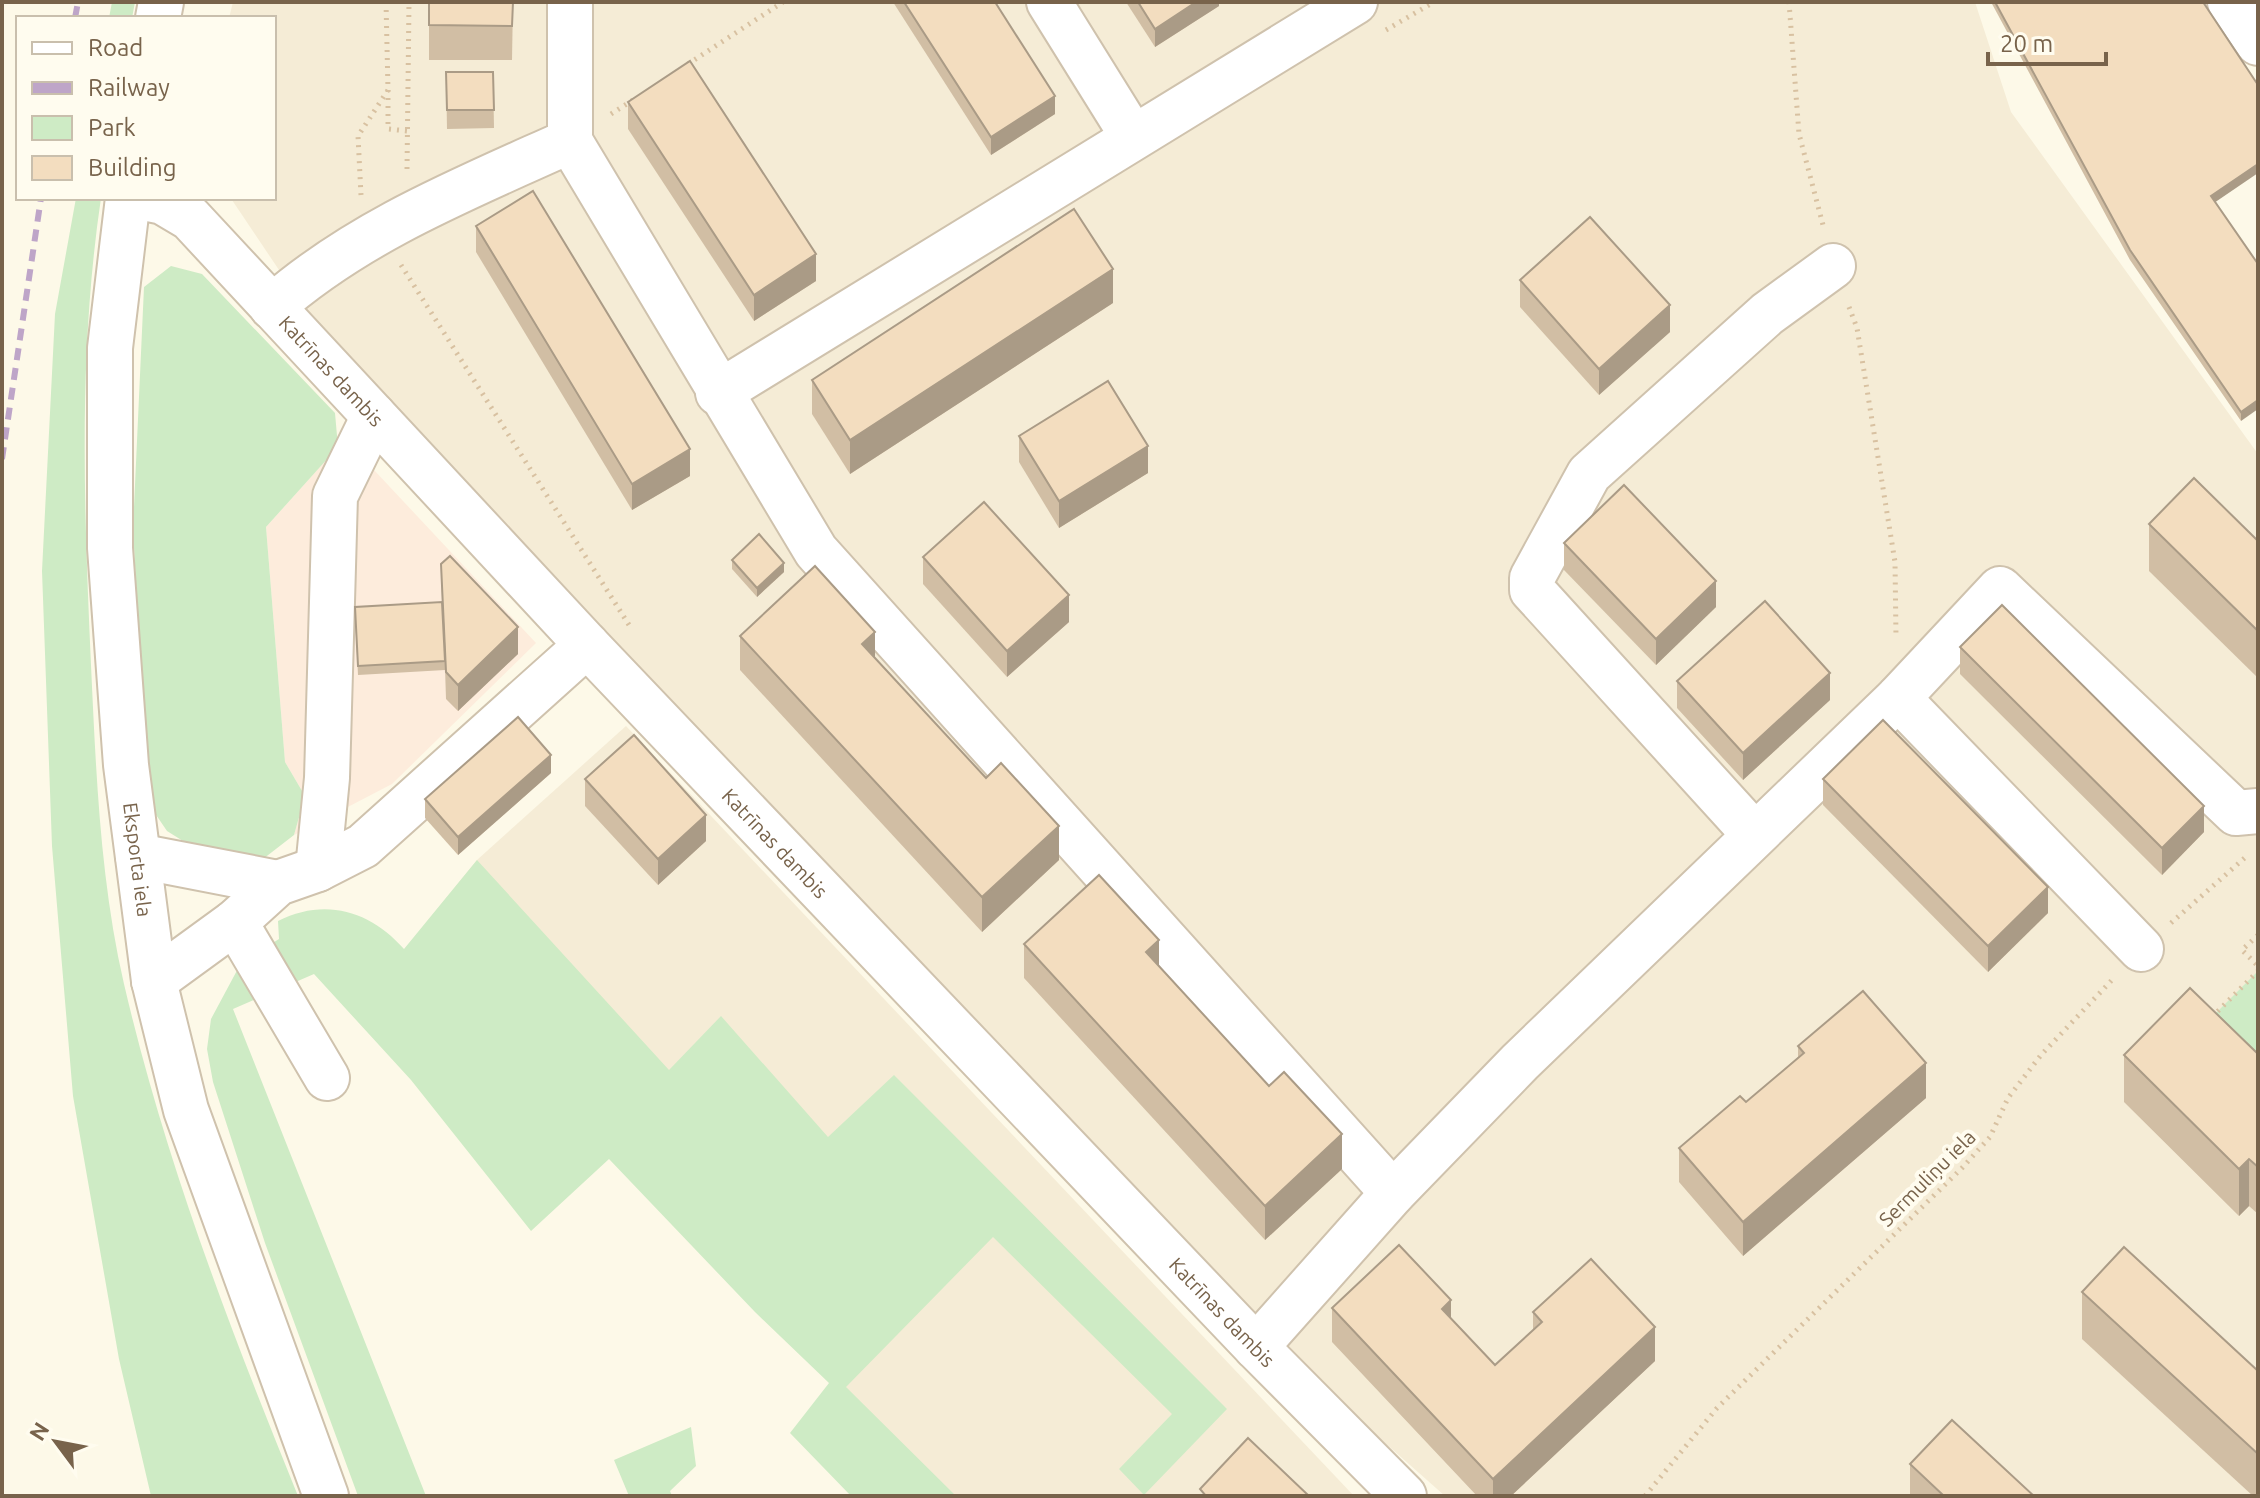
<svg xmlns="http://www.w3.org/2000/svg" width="2260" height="1498" viewBox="0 0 2260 1498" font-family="Ubuntu,sans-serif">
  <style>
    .residential { fill: #f5ecd6 }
    .commercial { fill: #fdecdc }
    .green { fill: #ceebc5 }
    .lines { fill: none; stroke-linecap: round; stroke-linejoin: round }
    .minor-casing { stroke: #cfc2ad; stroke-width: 48 }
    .path { stroke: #d8c1a1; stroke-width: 5; stroke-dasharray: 2 6; stroke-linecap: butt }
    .minor { stroke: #fff; stroke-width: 44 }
    .rail { stroke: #bea5c8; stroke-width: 6; stroke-dasharray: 12 8; stroke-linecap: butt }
    .wall { fill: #d1bea4 }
    .shaded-wall { fill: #aa9b86 }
    .building { fill: #f3ddbf; stroke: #aa9b86; stroke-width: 2 }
    .labels { text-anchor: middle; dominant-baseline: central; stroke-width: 8; stroke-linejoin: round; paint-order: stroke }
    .street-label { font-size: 20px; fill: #78634b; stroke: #fffcef }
  </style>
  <rect width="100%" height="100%" fill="#fdf9e8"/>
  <!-- residential -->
  <g class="residential">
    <polygon points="233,2 1975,2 2011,112 2258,454 2258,1496 1445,1496 1306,1373 320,331 232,200 274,198 274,18 229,18"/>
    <polygon points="626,726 1354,1496 953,1496 404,950 477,860"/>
  </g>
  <!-- commercial -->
  <polygon class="commercial" points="345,439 536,643 392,784 294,835 305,796 285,762 266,527"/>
  <!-- green -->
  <g class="green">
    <polygon points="112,2 135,2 132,18 109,18"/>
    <path d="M76,198H101C78,353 84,509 91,665C96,771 100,880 124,984C165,1160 230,1329 298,1496H151L119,1359L73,1096L52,846L42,571L55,314Z"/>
    <polygon points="171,266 202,274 335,413 338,447 266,527 285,762 305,796 294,835 263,859 215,861 167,831 148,803 133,529 144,287"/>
    <path d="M477,860L669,1070L721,1016L828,1137L894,1075L1227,1409L1144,1495L1119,1469L1172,1414L993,1237L846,1387L956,1496H851L790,1433L829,1383L755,1312L609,1159L531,1231L411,1080L314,974L233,1009L426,1496H358L265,1243L213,1082L207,1049L211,1019L241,963L279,939L278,921C325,897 371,911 404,949Z"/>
    <polygon points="2258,971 2258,1066 2209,1020"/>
    <polygon points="691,1427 696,1466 670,1491 672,1496 629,1496 614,1460"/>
  </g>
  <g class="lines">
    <!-- minor casing -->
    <g class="minor-casing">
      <g id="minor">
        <polyline points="1049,2 1133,137"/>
        <polyline points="2230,2 2258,43"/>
        <polyline points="158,18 161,2"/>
        <polyline points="570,141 816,551 1393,1193"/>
        <path id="s1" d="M128,198L110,348V548L126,765L154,981L186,1110L326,1496"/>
        <path id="s2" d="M143,198L163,202L190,218L587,645L1256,1347L1404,1496"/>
        <path d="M272,307C358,231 466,188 570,141V2"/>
        <polyline points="718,393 1355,2"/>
        <polyline points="1898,698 2141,949"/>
        <polyline points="1754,834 1532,590 1532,578 1589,474 1767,314 1833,266"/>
        <polyline points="138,856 278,883"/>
        <polyline points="318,869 327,778 335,496 374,416"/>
        <polyline points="235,922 327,1078"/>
        <polyline points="154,981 235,922 278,883 318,869 363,846 587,645"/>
        <polyline points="1256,1347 1393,1193 1520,1062 1898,698 2000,589 2236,813 2258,811"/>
      </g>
    </g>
    <!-- path -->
    <g class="path">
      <polyline points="1789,2 1799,134 1823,225"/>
      <polyline points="1386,30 1434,2"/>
      <polyline points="688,64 783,2"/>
      <polyline points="388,90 388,129 408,131"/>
      <polyline points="611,114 633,100"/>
      <polyline points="407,169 409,2"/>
      <polyline points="361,195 358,136 388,90 386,2"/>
      <polyline points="401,265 629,625"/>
      <polyline points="1849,307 1857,328 1895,562 1896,637"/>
      <polyline points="2171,923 2248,855"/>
      <polyline points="2258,935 2242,950 2258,966"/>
      <polyline points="2212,1017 2258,971"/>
      <polyline points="1645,1496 1717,1408 1962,1168 1990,1137 2008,1098 2041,1055 2112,980"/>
    </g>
    <!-- minor -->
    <use href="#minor" class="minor"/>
    <!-- rail -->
    <g class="rail">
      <polyline points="75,18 78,2"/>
      <polyline points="2,459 41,198"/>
    </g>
  </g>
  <!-- wall -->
  <g class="wall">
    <polygon points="429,2 513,2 512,60 429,60"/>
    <polygon points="893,2 995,2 1055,114 991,155"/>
    <polygon points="1126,2 1219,2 1219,6 1155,47"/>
    <polygon points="1991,2 2203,2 2215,202 2258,264 2241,421 2130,260"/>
    <polygon points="446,72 493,72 494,128 447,129"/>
    <polygon points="628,102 816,281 754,321 628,129"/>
    <polygon points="476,226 690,476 632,510 476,252"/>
    <polygon points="1520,280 1670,332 1599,395 1520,307"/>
    <polygon points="1113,303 850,474 812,414 812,380"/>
    <polygon points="1019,436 1148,473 1059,528 1019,462"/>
    <polygon points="2149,524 2258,541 2258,678 2149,571"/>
    <polygon points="1564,543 1716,607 1656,665 1564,570"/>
    <polygon points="923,557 1069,622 1007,677 923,584"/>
    <polygon points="732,560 784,572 757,597 732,569"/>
    <polygon points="441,564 518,654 458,711 446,699 445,668 445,670 358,675 355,616 442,602"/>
    <polygon points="740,636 875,659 1059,860 982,932 740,670"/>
    <polygon points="1960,647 2204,832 2162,875 1960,674"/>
    <polygon points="1677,681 1830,700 1743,780 1677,708"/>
    <polygon points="551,773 458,855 425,818 425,799"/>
    <polygon points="585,779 706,841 658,885 585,806"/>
    <polygon points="1823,779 2048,913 1988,972 1823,805"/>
    <polygon points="1024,944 1159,967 1269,1086 1342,1169 1265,1240 1024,978"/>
    <polygon points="1798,1046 1926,1098 1743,1256 1679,1182 1679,1148 1746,1102 1798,1057"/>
    <polygon points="2258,1054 2258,1214 2249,1206 2239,1216 2124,1102 2124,1055"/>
    <polygon points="2082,1292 2258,1371 2258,1496 2253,1496 2082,1339"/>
    <polygon points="1332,1308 1451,1319 1495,1365 1533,1330 1533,1312 1655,1361 1511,1496 1477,1496 1332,1342"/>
    <polygon points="1910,1464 2034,1496 1910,1496"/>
  </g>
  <!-- shaded-wall -->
  <g class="shaded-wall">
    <polygon points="1196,2 1219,2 1219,6 1155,47 1155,29"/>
    <polygon points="1055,96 1055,114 991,155 991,137"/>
    <polygon points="2258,164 2258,173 2211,205 2211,196"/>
    <polygon points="816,254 816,281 754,321 754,295"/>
    <polygon points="1113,269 1113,303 850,474 850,440"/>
    <polygon points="1670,305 1670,332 1599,395 1599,369"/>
    <polygon points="2258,400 2258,409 2241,421 2241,412"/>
    <polygon points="1148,446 1148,473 1059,528 1059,501"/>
    <polygon points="690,449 690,476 632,510 632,484"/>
    <polygon points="784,563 784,572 757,597 757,588"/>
    <polygon points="1716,581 1716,607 1656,665 1656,639"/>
    <polygon points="1069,595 1069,622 1007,677 1007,651"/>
    <polygon points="518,627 518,654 458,711 458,685"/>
    <polygon points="875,632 875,666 862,644"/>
    <polygon points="1830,673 1830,700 1743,780 1743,753"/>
    <polygon points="551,755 551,773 458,855 458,837"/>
    <polygon points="2204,806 2204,832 2162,875 2162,848"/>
    <polygon points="706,815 706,841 658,885 658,859"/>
    <polygon points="1059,826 1059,860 982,932 982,897"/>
    <polygon points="2048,887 2048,913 1988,972 1988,946"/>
    <polygon points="1159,940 1159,974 1146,952"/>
    <polygon points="1926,1063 1926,1098 1743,1256 1743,1222"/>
    <polygon points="1342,1134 1342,1169 1265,1240 1265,1206"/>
    <polygon points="2249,1159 2249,1206 2239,1216 2239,1169"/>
    <polygon points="1451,1300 1451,1335 1442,1309"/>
    <polygon points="1655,1327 1655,1361 1511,1496 1493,1496 1493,1479"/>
  </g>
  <!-- building -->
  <g class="building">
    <polygon points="429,2 513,2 512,26 429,25"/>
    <polygon points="904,2 995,2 1055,96 991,137"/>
    <polygon points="1138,2 1196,2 1155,29"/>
    <polygon points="1995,2 2203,2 2258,85 2258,164 2211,196 2258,264 2258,400 2241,412 2130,250"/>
    <polygon points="690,61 816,254 754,295 628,102"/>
    <polygon points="446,72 493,72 494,110 447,110"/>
    <polygon points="533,191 690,449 632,484 476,226"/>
    <polygon points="1074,209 1113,269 850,440 812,380"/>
    <polygon points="1590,217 1670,305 1599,369 1520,280"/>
    <polygon points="1108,381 1148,446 1059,501 1019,436"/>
    <polygon points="2194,478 2258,541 2258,631 2149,524"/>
    <polygon points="1624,485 1716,581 1656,639 1564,543"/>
    <polygon points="984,502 1069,595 1007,651 923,557"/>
    <polygon points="759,534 784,563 757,588 732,560"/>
    <polygon points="450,556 518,627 458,685 446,672 441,564"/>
    <polygon points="815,566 875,632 862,644 986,778 1001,763 1059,826 982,897 740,636"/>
    <polygon points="1765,601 1830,673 1743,753 1677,681"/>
    <polygon points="442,602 445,661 358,666 355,607"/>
    <polygon points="2002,605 2204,806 2162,848 1960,647"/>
    <polygon points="518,717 551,755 458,837 425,799"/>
    <polygon points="1883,720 2048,887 1988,946 1823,779"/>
    <polygon points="634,735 706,815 658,859 585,779"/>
    <polygon points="1099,875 1159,940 1146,952 1269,1086 1284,1072 1342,1134 1265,1206 1024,944"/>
    <polygon points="2190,988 2258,1054 2258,1167 2249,1159 2239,1169 2124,1055"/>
    <polygon points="1863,991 1926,1063 1743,1222 1679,1148 1740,1096 1746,1102 1804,1053 1798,1046"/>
    <polygon points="1399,1245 1451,1300 1442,1309 1495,1365 1542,1322 1533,1312 1591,1259 1655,1327 1493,1479 1332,1308"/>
    <polygon points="2124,1247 2258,1371 2258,1454 2082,1292"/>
    <polygon points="1952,1420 2034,1496 1944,1496 1910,1464"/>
    <polygon points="1248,1438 1309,1496 1206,1496 1200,1489"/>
  </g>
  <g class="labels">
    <!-- street labels -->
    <g class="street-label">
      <text stroke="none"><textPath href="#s2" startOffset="260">Katrīnas dambis</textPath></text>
      <text stroke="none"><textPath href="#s2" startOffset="908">Katrīnas dambis</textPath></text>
      <text stroke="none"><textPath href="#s1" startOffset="664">Eksporta iela</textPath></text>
      <text transform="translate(1927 1178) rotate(-45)">Sermuliņu iela</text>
      <text stroke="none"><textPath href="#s2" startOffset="1556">Katrīnas dambis</textPath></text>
    </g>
  </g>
  <!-- border -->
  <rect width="2260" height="1498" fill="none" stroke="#78634b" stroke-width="8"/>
  <!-- legend -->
  <rect x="16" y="16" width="260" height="184" fill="#fffcef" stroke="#c9bfad" stroke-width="2"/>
  <rect x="32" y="42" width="40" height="12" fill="#ffffff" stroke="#c9bfad" stroke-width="2"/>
  <text x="88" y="56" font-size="24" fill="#78634b">Road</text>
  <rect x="32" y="82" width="40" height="12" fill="#bea5c8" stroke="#c9bfad" stroke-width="2"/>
  <text x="88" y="96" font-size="24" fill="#78634b">Railway</text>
  <rect x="32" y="116" width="40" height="24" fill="#ceebc5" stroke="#c9bfad" stroke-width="2"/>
  <text x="88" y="136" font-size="24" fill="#78634b">Park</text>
  <rect x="32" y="156" width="40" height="24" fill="#f3ddbf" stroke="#c9bfad" stroke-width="2"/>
  <text x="88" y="176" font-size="24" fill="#78634b">Building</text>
  <!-- north arrow -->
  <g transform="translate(56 1442) rotate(302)" stroke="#fffcef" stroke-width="6" paint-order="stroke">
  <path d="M0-6L14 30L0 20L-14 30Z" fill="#78634b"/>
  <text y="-12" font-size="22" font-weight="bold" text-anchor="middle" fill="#78634b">N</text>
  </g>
  <!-- scale -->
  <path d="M1988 52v12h118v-12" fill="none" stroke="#78634b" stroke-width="4"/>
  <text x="2000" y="52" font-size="24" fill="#78634b" stroke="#fffcef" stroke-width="6" paint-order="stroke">20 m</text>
</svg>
